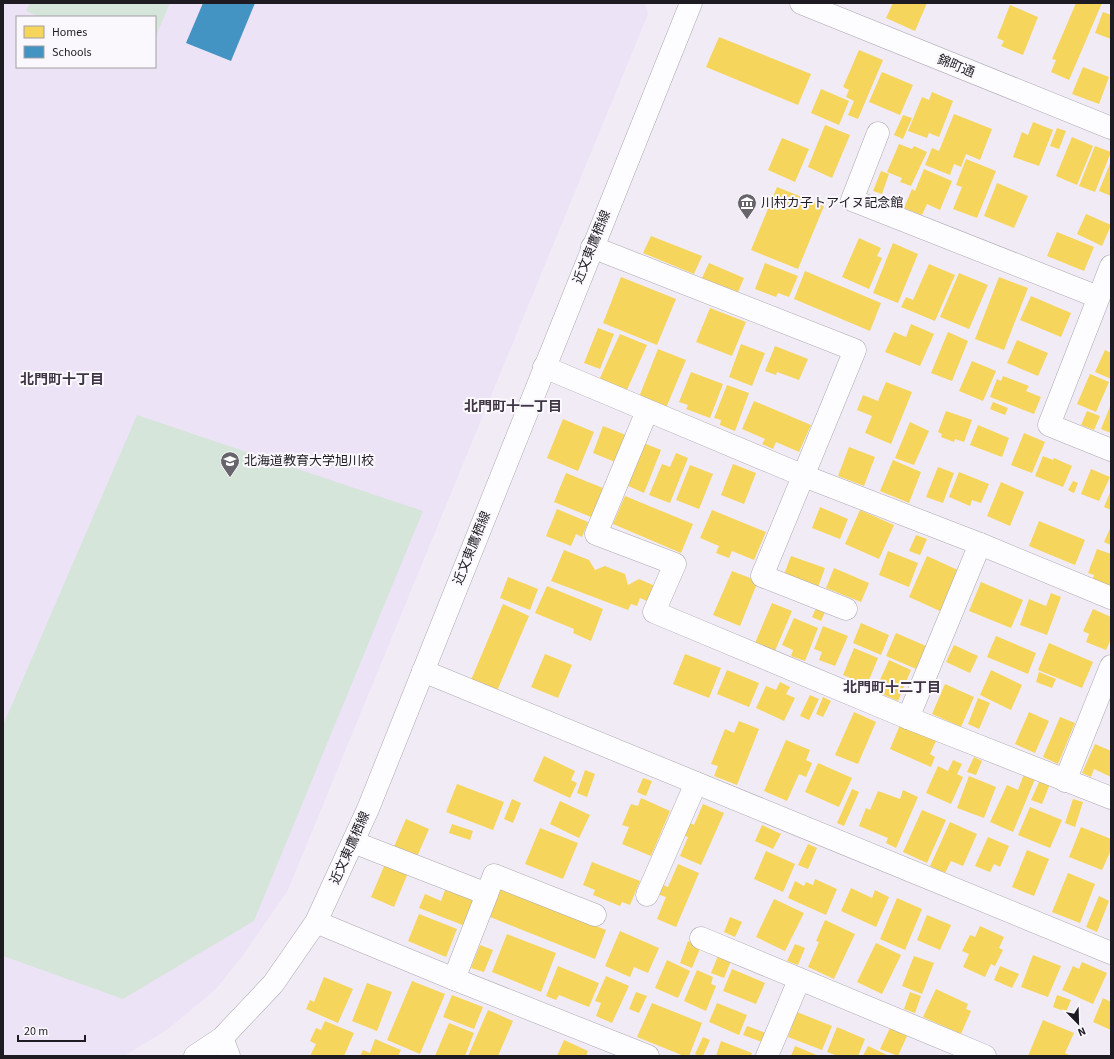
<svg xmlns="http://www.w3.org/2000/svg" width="1114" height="1059" viewBox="0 0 1114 1059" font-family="'Source Sans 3','Noto Sans JP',sans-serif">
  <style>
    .built { fill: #ede3f7; fill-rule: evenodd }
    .green { fill: #d6e5da }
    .homes { fill: #f6d55c }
    .schools { fill: #4393c3 }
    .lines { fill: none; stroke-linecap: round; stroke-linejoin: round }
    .minor-casing { stroke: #ada9b1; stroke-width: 23 }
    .minor { stroke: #fdfcfe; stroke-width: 22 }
    .labels { text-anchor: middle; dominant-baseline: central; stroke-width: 4; stroke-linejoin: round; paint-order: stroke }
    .street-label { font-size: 13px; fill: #1f1b22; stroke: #faf8fc }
    .poi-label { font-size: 13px; fill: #1f1b22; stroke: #faf8fc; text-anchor: start }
    .neighbourhood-label { font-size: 14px; font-weight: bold; fill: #3e3545; stroke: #faf8fc }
  </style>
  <rect width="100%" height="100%" fill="#f1ebf6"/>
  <!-- built -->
  <path class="built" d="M3,3H645L648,14L288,890L244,954L216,989L167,1030L124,1056H3ZM17,17H155V67H17Z"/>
  <!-- green -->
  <g class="green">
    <polygon points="30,3 170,3 155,38 155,17 39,17 26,11"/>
    <polygon points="137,415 423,511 254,921 123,999 3,956 3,725"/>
  </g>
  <!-- homes -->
  <g class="homes">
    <polygon points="893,3 927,3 915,31 886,18"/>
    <polygon points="1076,3 1102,3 1069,80 1051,72 1056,60 1052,59"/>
    <polygon points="1010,5 1038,17 1023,55 1001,46 1004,41 997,38"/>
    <polygon points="1103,12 1111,15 1111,39 1095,33"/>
    <polygon points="719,37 811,74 798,105 706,67"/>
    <polygon points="859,50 883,60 858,119 848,115 854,101 846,97 849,90 843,87"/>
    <polygon points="1083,67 1109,77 1099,104 1072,94"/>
    <polygon points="882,72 913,85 900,115 869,102"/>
    <polygon points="821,89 849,101 839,125 811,113"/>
    <polygon points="932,92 953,101 939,137 929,133 927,138 908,131 922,97 929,100"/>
    <polygon points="954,114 992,129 980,160 966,154 961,167 954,164 950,175 925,165 932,148 939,151"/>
    <polygon points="903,115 912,118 903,139 894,135"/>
    <polygon points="1033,122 1053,130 1039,166 1013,157 1022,132 1028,135"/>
    <polygon points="825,125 850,135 832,178 808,167"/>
    <polygon points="1057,128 1066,131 1059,149 1050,146"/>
    <polygon points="1072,137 1093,146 1077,185 1056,176"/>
    <polygon points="782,138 809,149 795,182 768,170"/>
    <polygon points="899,144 912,149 914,146 927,152 911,186 900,182 902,178 887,172"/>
    <polygon points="1095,146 1111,152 1095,192 1079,186"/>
    <polygon points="966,159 996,171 977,218 953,209 962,187 956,185"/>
    <polygon points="1111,161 1111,196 1099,191"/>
    <polygon points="924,169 952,181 940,210 927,204 922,215 904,208 912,189 915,191"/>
    <polygon points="881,171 889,174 882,194 873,191"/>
    <polygon points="997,183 1028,196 1014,228 984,216"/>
    <polygon points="777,187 824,206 798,269 751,250"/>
    <polygon points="1086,214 1111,225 1102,246 1077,234"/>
    <polygon points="1057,232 1094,247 1084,271 1047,256"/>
    <polygon points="651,236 702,256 694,274 643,253"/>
    <polygon points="859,238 881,248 877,256 882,258 869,289 842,277"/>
    <polygon points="893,243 918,254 898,303 873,293"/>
    <polygon points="709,263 744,278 738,292 702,278"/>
    <polygon points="765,263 798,276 789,297 778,293 776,297 755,289"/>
    <polygon points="929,264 955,275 935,321 901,307 906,297 913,300"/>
    <polygon points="805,271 881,303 870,331 794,299"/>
    <polygon points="959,273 988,285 969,329 940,317"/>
    <polygon points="621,277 676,299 657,345 603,323"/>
    <polygon points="999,277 1028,288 1004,350 975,339"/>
    <polygon points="1031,296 1071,313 1061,337 1020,320"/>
    <polygon points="710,308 746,322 732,356 696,342"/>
    <polygon points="911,324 934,334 920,366 885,352 894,332 906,337"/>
    <polygon points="598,328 614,334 600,369 584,363"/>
    <polygon points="948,332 968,341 952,381 931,373"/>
    <polygon points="620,334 647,345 626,392 599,380"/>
    <polygon points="1017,340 1048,353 1038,376 1007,363"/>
    <polygon points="741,344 765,353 752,386 729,377"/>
    <polygon points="775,346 808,359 799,380 777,372 776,375 765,371"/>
    <polygon points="658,349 686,360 666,408 639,397"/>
    <polygon points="1105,350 1111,353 1111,379 1095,372"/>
    <polygon points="972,361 996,371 983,401 959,391"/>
    <polygon points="691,372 723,384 710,418 686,409 688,405 679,402"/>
    <polygon points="1090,374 1109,382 1096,412 1077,404"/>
    <polygon points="1003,376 1029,386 1026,391 1041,397 1034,414 990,397 997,379 1001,381"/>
    <polygon points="886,382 912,392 891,444 865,433 872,416 857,410 863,395 878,401"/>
    <polygon points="727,385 749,393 735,431 720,425 721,420 714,418"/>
    <polygon points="754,401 811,425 799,452 776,442 773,449 762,444 765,439 742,429"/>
    <polygon points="993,402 1008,408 1005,415 990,409"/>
    <polygon points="1111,404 1111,433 1101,429"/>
    <polygon points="946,411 972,420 964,442 955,439 954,442 941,437 942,434 938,432"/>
    <polygon points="1087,411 1100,416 1094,430 1081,425"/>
    <polygon points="563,419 594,432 578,471 547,458"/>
    <polygon points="910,422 929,431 914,465 895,458"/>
    <polygon points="978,425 1009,438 1002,457 970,445"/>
    <polygon points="603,426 626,435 615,462 593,453"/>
    <polygon points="1024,433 1045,442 1032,473 1011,465"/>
    <polygon points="641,442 661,450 644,493 624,484"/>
    <polygon points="849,447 875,457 864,486 838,476"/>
    <polygon points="676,453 688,458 670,503 649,495 662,464 670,467"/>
    <polygon points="1043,456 1053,460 1054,458 1072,466 1063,487 1035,476"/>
    <polygon points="893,460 921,472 909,503 880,491"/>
    <polygon points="733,464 756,473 744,504 721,495"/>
    <polygon points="690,465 713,474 699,509 676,500"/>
    <polygon points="938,467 954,473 943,503 926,497"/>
    <polygon points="1091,469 1110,477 1099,501 1081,494"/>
    <polygon points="959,472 989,484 981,503 972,500 970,506 949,497"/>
    <polygon points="566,473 603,488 591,517 554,502"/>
    <polygon points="1073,481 1078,483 1074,493 1068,490"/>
    <polygon points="1001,482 1024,492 1010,526 987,516"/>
    <polygon points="1111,490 1111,510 1104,507"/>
    <polygon points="625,496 693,524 681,553 613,524"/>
    <polygon points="820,507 848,519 840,539 812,528"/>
    <polygon points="557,509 588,522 582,537 576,534 571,546 546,536"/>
    <polygon points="712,510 766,532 754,560 732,551 729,558 716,553 719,546 700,538"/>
    <polygon points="860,510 894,525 879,559 845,544"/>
    <polygon points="1039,521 1085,540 1075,565 1029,546"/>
    <polygon points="1111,526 1111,545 1104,542"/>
    <polygon points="916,535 927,539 920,555 909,551"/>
    <polygon points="1097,549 1111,554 1111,588 1092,581 1094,575 1088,573"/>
    <polygon points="564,550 589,560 595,570 605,566 625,574 628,585 639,579 655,586 649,602 640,598 637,606 631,604 628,610 551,581"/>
    <polygon points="888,551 918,563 909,587 879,575"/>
    <polygon points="791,556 825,568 817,590 783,577"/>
    <polygon points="927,556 960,571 942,612 909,597"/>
    <polygon points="834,568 869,583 861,602 826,588"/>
    <polygon points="732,571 758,581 740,626 713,615"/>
    <polygon points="508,577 538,589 530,610 500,598"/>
    <polygon points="981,582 1023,600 1011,628 969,611"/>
    <polygon points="547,586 603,609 591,641 573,633 574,629 535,613"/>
    <polygon points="1051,593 1061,597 1047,635 1020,625 1029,599 1046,606"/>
    <polygon points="772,603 792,611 775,651 755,643"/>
    <polygon points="503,604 529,616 497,691 471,680"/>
    <polygon points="817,606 826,610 821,621 812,617"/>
    <polygon points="1093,609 1111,617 1111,639 1106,650 1086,642 1089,634 1083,631"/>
    <polygon points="794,618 818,628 805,661 791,656 793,650 782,645"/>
    <polygon points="861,623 889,635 881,655 853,643"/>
    <polygon points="823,626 848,636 835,666 819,660 822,652 814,649"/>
    <polygon points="896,633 926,646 916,669 886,656"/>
    <polygon points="996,636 1036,653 1028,674 987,657"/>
    <polygon points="1049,643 1093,662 1082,688 1038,670"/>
    <polygon points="954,645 978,656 970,673 946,662"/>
    <polygon points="854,648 878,658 867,685 843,675"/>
    <polygon points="545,654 572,665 558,698 531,687"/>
    <polygon points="685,654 721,668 709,698 673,684"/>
    <polygon points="889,660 911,670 898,701 875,691"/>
    <polygon points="727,670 759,683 749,707 717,694"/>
    <polygon points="991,670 1022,685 1011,710 980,695"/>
    <polygon points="1039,672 1056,679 1052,688 1036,682"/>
    <polygon points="780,682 790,687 786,694 795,698 784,721 756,708 766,686 776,690"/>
    <polygon points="945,684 974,697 961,727 932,714"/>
    <polygon points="810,695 819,699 809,720 800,716"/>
    <polygon points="823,697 831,701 823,717 816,714"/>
    <polygon points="978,698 990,703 979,729 968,724"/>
    <polygon points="854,712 876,722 858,764 835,755"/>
    <polygon points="1029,712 1049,721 1035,753 1015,744"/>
    <polygon points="1060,717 1075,723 1058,764 1043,757"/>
    <polygon points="739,721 759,729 737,785 714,776 718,766 711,764 725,729 734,733"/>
    <polygon points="900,725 936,741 930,754 935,757 931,767 890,749"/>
    <polygon points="786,740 810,750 806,760 812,763 806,777 799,774 787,801 764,791"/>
    <polygon points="1095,744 1111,751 1111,777 1094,769 1091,777 1082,773"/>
    <polygon points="544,756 575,771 571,780 577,783 570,798 533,781"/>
    <polygon points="974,757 982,761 976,775 967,772"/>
    <polygon points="953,760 962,764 957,774 963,777 951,804 926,793 938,766 948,771"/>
    <polygon points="818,763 852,778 839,807 805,792"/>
    <polygon points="585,770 595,774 587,797 577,793"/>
    <polygon points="1024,774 1035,779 1013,832 990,822 1007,785 1018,790"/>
    <polygon points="969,776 996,787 984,818 957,808"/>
    <polygon points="643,778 652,781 646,796 637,792"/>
    <polygon points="1040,780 1050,784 1042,804 1031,800"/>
    <polygon points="457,784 504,802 493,830 446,812"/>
    <polygon points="852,789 859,792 844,826 837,823"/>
    <polygon points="903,790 918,797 896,848 886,843 888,838 859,826 866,808 870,810 878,791 900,799"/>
    <polygon points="641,798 670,811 651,856 622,844 629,827 622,825 631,804 638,806"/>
    <polygon points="512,799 521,803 513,823 504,819"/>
    <polygon points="1073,799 1083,802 1075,827 1065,823"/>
    <polygon points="560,801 590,815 579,838 550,824"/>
    <polygon points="703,804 724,813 701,865 680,856 688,837 680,834 686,821 694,825"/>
    <polygon points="1030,807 1062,820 1050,848 1018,835"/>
    <polygon points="922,810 946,820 927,863 903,852"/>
    <polygon points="406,819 429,829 416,859 393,849"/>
    <polygon points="950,822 977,834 963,866 951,861 945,873 930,866"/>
    <polygon points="452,824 473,831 470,840 449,833"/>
    <polygon points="762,825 781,834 773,849 755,841"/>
    <polygon points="1081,827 1111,839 1111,850 1102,870 1069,857"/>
    <polygon points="540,828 578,843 563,879 525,864"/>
    <polygon points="988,837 1009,846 1000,867 994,864 990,872 975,866"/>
    <polygon points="808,844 817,848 808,869 798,865"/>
    <polygon points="1027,850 1049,859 1034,896 1012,887"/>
    <polygon points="766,851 795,864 783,892 754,879"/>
    <polygon points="592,862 640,881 630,905 622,902 620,906 593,895 595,890 583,885"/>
    <polygon points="385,864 408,873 394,907 371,897"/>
    <polygon points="678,864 699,873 676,927 657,919 666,897 657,894 661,884 668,887"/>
    <polygon points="1068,873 1095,884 1080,923 1052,912"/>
    <polygon points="815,879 837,889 826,915 788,898 795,881 804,886 806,882 813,885"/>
    <polygon points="501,888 606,930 595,959 490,917"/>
    <polygon points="851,888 872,898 875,890 889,897 876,927 841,911"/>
    <polygon points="445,890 475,901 465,926 419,908 425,894 441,901"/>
    <polygon points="1099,896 1109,901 1097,932 1086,927"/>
    <polygon points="897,898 922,909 905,950 880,939"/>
    <polygon points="774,899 804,913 785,951 756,937"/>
    <polygon points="419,914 457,929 446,957 408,941"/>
    <polygon points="927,915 951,925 940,950 917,940"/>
    <polygon points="730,917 742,922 735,937 724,932"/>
    <polygon points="825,920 855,934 834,979 808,967 819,942 816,941"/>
    <polygon points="980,926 1004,937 999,948 1003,950 995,966 991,964 985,977 963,967 969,954 962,951 970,935 975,937"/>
    <polygon points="620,931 659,948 648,973 634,967 630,977 605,966"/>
    <polygon points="507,934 556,953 541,992 492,972"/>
    <polygon points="688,941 701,946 692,968 680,963"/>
    <polygon points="876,943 901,955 882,994 857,982"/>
    <polygon points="795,944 805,948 798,965 787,961"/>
    <polygon points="480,945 493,950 484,972 471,968"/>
    <polygon points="1033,955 1061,966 1048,997 1021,987"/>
    <polygon points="718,956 731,961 724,978 711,973"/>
    <polygon points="914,956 934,963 922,994 902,986"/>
    <polygon points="667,960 690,971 678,998 655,988"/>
    <polygon points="1082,962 1107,973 1093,1004 1062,990 1073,966 1079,969"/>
    <polygon points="558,966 599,983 589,1007 559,995 556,1000 546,996"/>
    <polygon points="1000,966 1019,974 1012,988 994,980"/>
    <polygon points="732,969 765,983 756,1004 723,991"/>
    <polygon points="697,970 713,977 711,984 716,986 706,1011 684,1001"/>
    <polygon points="606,976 629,986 612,1023 596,1016 601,1003 595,1001"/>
    <polygon points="324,977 353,989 338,1023 306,1009 310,1000 314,1002"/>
    <polygon points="412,981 445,994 420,1054 387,1040"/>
    <polygon points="367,983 392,992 377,1031 352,1021"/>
    <polygon points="936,989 968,1004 966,1009 971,1011 961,1034 923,1017"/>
    <polygon points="636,992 647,996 639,1013 629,1009"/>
    <polygon points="910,992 921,996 915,1013 904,1009"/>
    <polygon points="452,995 483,1007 474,1029 443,1017"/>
    <polygon points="1057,995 1071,1000 1066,1012 1053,1007"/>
    <polygon points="1103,998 1111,1002 1111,1030 1093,1022"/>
    <polygon points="652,1003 702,1023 689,1056 684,1056 637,1037"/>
    <polygon points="717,1003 747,1015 739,1035 709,1022"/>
    <polygon points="488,1010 513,1021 498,1056 468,1056"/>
    <polygon points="797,1012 832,1026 822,1050 788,1037"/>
    <polygon points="1043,1020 1074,1033 1065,1053 1071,1056 1028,1056"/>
    <polygon points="325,1021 354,1033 344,1056 310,1056 316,1044 310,1041 316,1028 321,1030"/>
    <polygon points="449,1023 474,1033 465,1056 435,1056"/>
    <polygon points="747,1026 766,1033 762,1042 743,1035"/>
    <polygon points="837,1027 865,1039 858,1056 838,1056 827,1052"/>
    <polygon points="890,1028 907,1036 898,1056 880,1049"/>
    <polygon points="703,1037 710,1040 703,1056 699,1056 695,1054"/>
    <polygon points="375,1039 401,1050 398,1056 360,1056 363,1050 370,1053"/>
    <polygon points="564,1040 588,1051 586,1056 557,1056"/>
    <polygon points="721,1041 752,1053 751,1056 716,1056"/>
    <polygon points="795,1046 819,1056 791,1056"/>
    <polygon points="868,1046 889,1056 863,1056"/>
  </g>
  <!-- schools -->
  <polygon class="schools" points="203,3 255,3 231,61 186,43"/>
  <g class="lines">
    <!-- minor casing -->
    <g class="minor-casing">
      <g id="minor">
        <polyline points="801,3 1111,128"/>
        <polyline points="878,133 852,200 1098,297"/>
        <polyline points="592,247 855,350 762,576 846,609"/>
        <polyline points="1111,266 1049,425 1111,450"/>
        <polyline points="544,367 804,476 980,544 1111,598"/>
        <polyline points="647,411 596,534 675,564 654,612 908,718 1111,798"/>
        <polyline points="423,671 1111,953"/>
        <polyline points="908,718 980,544"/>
        <polyline points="1065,781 1111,666"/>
        <polyline points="353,842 487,894 454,979"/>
        <polyline points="487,894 494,875 595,915"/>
        <polyline points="647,895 696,783"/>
        <polyline points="316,922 454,979 648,1056"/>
        <polyline points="701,938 985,1056"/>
        <polyline points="222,1038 229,1056"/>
        <polyline points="195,1056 222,1038 273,984 316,922 368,809 691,3"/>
        <polyline points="767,1056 799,980"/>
      </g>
    </g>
    <!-- minor -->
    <use href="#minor" class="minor"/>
  </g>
  <!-- icons -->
  <defs>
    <g id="museum-pin" transform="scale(1)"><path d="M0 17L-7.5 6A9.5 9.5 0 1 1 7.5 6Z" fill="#68646c" stroke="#faf8fc"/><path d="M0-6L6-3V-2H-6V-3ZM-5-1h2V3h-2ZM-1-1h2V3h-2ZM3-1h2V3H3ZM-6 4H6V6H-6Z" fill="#fff"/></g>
    <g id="university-pin" transform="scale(1)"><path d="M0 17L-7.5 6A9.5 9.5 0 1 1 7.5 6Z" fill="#68646c" stroke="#faf8fc"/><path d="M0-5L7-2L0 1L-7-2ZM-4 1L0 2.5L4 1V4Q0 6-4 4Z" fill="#fff"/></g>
  </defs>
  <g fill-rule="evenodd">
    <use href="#museum-pin" x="747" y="203"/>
    <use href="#university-pin" x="230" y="461"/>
  </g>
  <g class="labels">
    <!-- street labels -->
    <g class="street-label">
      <text transform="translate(956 66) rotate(22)">錦町通</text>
      <text transform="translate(592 247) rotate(-68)">近文東鷹栖線</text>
      <text transform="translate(472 548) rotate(-68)">近文東鷹栖線</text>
      <text transform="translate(350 848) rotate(-66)">近文東鷹栖線</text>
    </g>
    <!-- poi labels -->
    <g class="poi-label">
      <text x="761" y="203">川村カ子トアイヌ記念館</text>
      <text x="244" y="461">北海道教育大学旭川校</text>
    </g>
    <!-- neighbourhood labels -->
    <g class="neighbourhood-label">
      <text x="62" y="380">北門町十丁目</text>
      <text x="513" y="407">北門町十一丁目</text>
      <text x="892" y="688">北門町十二丁目</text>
    </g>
  </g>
  <!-- border -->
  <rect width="1114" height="1059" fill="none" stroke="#1f1b22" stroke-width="8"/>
  <!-- legend -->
  <rect x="16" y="16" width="140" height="52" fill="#faf8fc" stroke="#a2a0a5"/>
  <rect x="24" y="26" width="20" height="12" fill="#f6d55c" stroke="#a2a0a5"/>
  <text x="52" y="36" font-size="12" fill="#1f1b22">Homes</text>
  <rect x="24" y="46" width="20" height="12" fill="#4393c3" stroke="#a2a0a5"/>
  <text x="52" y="56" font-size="12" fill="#1f1b22">Schools</text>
  <!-- north arrow -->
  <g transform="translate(1078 1023) rotate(157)" stroke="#faf8fc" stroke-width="3" paint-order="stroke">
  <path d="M0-3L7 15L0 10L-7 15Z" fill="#1f1b22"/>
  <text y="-6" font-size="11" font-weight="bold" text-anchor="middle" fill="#1f1b22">N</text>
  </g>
  <!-- scale -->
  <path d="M18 1035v6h67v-6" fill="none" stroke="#1f1b22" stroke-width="2"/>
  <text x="24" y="1035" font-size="12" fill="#1f1b22" stroke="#faf8fc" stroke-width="3" paint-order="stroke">20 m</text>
</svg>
